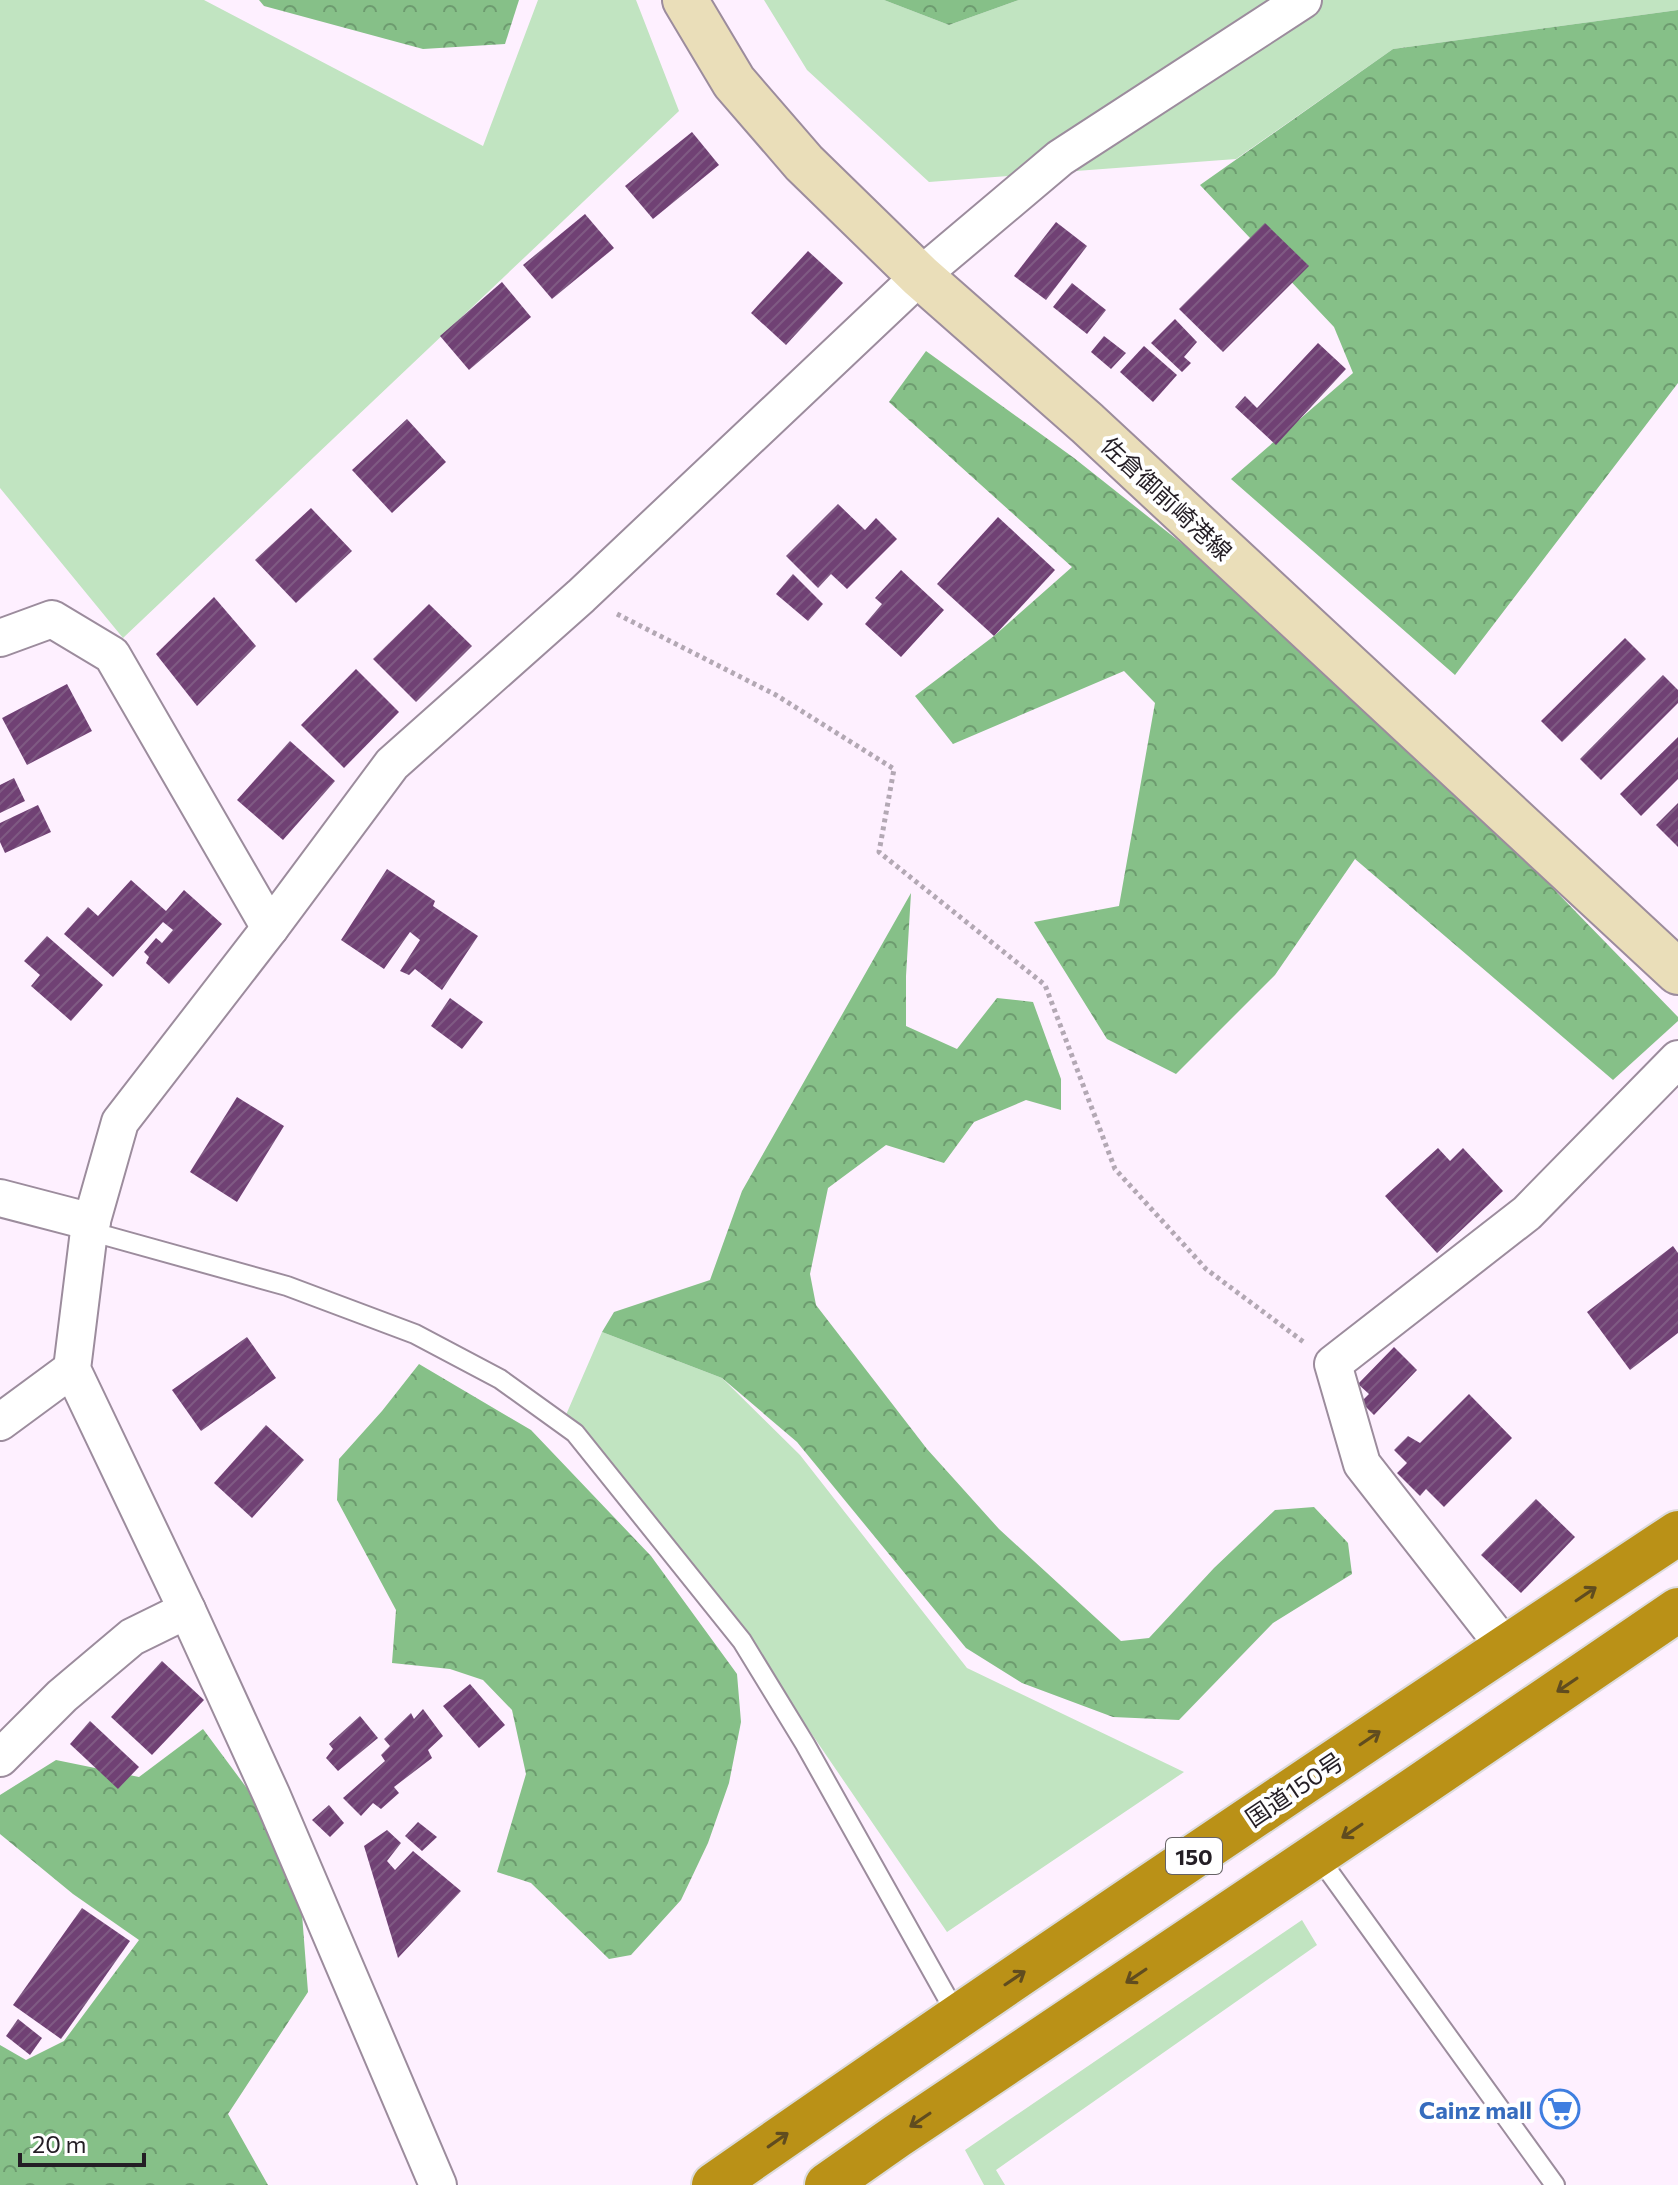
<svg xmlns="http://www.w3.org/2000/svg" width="1678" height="2185" viewBox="0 0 1678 2185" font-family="Commissioner,'Noto Sans JP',sans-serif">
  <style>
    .grass { fill: #c1e4c1 }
    .forest { fill: url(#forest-crowns) }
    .building { fill: url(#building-hatch) }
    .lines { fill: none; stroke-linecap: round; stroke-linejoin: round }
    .lane-casing { stroke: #9c8c9d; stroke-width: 22 }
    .street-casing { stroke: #9c8c9d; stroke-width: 40 }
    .secondary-casing { stroke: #9c8c9d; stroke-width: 48 }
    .highway-casing { stroke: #dcdbdc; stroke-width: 48 }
    .path { stroke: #b3a8b4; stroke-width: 5; stroke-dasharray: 4 4; stroke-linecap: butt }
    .lane { stroke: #fff; stroke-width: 18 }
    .street { stroke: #fff; stroke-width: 36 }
    .secondary { stroke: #eadeb9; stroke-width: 44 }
    .highway { stroke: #ba9117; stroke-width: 44 }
    .oneway { stroke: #604c1f }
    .labels { text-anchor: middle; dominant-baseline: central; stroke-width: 8; stroke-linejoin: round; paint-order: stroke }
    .shield { fill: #fff; stroke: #666266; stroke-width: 2 }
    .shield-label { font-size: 22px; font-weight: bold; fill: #241e25 }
    .street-label { font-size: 24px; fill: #241e25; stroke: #fff }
    .shop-label { font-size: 24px; font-weight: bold; fill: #366cbe; stroke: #fff; text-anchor: end }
  </style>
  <defs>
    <pattern id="forest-crowns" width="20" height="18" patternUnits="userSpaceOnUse" patternTransform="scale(2)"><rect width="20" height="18" fill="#86c088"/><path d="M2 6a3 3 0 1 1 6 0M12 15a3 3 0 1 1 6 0" fill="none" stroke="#6d9b6f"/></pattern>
    <pattern id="building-hatch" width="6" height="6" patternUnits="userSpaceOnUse" patternTransform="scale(2)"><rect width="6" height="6" fill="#704174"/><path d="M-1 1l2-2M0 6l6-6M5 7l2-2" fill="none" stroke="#7f5a83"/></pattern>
  </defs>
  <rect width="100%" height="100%" fill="#fef0ff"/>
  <!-- grass -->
  <g class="grass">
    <polygon points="0,0 204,0 483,146 538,0 636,0 679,111 123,638 0,488"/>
    <polygon points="764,0 884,0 949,25 1019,0 1678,0 1678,10 1393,49 1236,159 929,182 807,70"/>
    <polygon points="602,1332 722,1378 800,1455 967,1668 1184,1772 947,1932 710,1585 562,1424"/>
    <polygon points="1302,1920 1317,1945 996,2170 1005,2185 984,2185 965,2150"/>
  </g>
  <!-- forest -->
  <g class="forest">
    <polygon points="259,0 519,0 505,44 423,49 264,6"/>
    <polygon points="884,0 1019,0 949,25"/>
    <polygon points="1678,10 1678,383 1455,675 1231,479 1353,373 1334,327 1200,185 1393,49"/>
    <polygon points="926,351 1074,458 1223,576 1440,772 1678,1017 1678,1021 1613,1080 1355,859 1275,975 1176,1074 1107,1039 1034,922 1119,906 1155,703 1124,671 953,744 915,696 994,636 1072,567 889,402"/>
    <polygon points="911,893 906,976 906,1026 957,1049 997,998 1033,1002 1061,1079 1061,1110 1026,1100 974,1122 944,1163 886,1145 828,1188 810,1274 816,1305 927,1449 999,1529 1121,1641 1149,1638 1214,1568 1275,1510 1314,1507 1348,1543 1352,1574 1273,1623 1179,1720 1113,1717 1022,1683 966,1648 797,1442 722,1378 602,1332 614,1312 710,1280 742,1191"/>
    <polygon points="419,1364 531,1430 651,1556 737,1674 741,1722 729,1783 708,1843 681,1900 631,1955 609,1959 531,1883 497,1872 526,1774 512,1710 483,1680 450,1669 392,1663 396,1610 337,1500 339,1459 382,1411"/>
    <polygon points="203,1729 275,1826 300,1888 308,1992 228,2114 268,2185 0,2185 0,2045 26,2060 64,2041 139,1940 73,1894 0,1834 0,1795 56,1760 139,1777"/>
  </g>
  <!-- building -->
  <g class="building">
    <polygon points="692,132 719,165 653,219 625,186"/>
    <polygon points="585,214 614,248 552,299 523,265"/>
    <polygon points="1056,222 1087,246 1046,300 1014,276"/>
    <polygon points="1265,223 1309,266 1223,352 1179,309"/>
    <polygon points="808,251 843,283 786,345 751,313"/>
    <polygon points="502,282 531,317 469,370 440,336"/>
    <polygon points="1072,283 1106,310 1087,334 1053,307"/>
    <polygon points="1175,319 1197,342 1184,357 1191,363 1182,372 1151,343"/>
    <polygon points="1104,336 1126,353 1111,369 1091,352"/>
    <polygon points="1318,343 1346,369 1276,445 1235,407 1245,396 1257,408"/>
    <polygon points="1144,346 1177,375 1153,402 1120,372"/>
    <polygon points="407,419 446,462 392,513 352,470"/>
    <polygon points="838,504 865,530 876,518 897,539 847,589 831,574 818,588 786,556"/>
    <polygon points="311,508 352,551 296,603 255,560"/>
    <polygon points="998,517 1055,570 994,636 937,584"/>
    <polygon points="901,570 944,610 901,657 865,624 882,604 875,598"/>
    <polygon points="793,574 823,604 808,621 776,594"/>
    <polygon points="214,597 256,646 197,706 156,654"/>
    <polygon points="429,604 472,646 416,702 373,659"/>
    <polygon points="1625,638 1646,659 1562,742 1541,721"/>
    <polygon points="356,669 399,712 344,768 301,725"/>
    <polygon points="1663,675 1678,690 1678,703 1601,780 1580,759"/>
    <polygon points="67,684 92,731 27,765 2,718"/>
    <polygon points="1678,737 1678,779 1641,816 1620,794"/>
    <polygon points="290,741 335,781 283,840 237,800"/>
    <polygon points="14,778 25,801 0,813 0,785"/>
    <polygon points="1678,803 1678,847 1656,825"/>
    <polygon points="38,805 51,832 5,853 0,842 0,823"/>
    <polygon points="387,869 435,901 433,906 478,936 442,990 415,969 409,975 400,971 420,940 410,932 384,969 341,940"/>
    <polygon points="131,880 166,911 184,890 222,924 169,984 146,963 149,957 144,952 156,938 162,943 173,930 163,922 113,977 64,934 88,907 98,916"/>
    <polygon points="47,936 103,985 71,1021 31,986 40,975 24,961"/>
    <polygon points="450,998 483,1022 462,1049 431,1026"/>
    <polygon points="237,1097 284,1126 237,1202 190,1172"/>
    <polygon points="1438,1148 1450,1161 1463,1148 1503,1191 1437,1253 1385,1196"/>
    <polygon points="1673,1246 1678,1253 1678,1333 1630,1370 1587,1312"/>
    <polygon points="247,1337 276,1378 201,1431 172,1390"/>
    <polygon points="1394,1347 1417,1370 1374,1415 1361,1402 1369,1394 1358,1384"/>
    <polygon points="1469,1394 1512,1438 1444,1507 1426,1489 1420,1496 1397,1473 1407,1463 1394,1450 1408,1436 1420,1443"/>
    <polygon points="266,1425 304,1460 252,1518 214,1483"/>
    <polygon points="1536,1499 1575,1537 1521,1593 1481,1555"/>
    <polygon points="162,1661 204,1700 152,1755 111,1717"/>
    <polygon points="470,1684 505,1725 479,1748 443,1706"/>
    <polygon points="423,1709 443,1736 428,1750 432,1758 394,1787 399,1793 381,1809 373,1803 361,1816 343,1798 385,1761 381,1755 390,1746 384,1739 411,1713 414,1719"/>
    <polygon points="360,1716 378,1738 338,1771 326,1758 333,1749 329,1744"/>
    <polygon points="90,1721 139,1767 118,1789 70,1744"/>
    <polygon points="329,1805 344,1823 330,1837 312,1820"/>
    <polygon points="418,1822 437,1837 422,1851 405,1836"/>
    <polygon points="387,1830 401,1843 387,1861 395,1870 413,1851 461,1891 398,1958 364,1846"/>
    <polygon points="82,1908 130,1941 61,2039 13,2005"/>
    <polygon points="18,2019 42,2038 30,2055 6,2036"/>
  </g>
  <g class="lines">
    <!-- lane casing -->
    <g class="lane-casing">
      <g id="lane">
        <polyline points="89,1231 287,1286 415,1334 500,1379 575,1433 742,1641 805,1744 958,2017"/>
        <polyline points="1317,1855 1555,2185"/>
      </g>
    </g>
    <!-- street casing -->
    <g class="street-casing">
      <g id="street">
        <polyline points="0,638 52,619 112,655 270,928"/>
        <polyline points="0,1198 92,1222"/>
        <polyline points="0,1422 72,1369"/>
        <polyline points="1505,1647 1362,1464 1333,1364 1527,1213 1678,1059"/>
        <polyline points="0,1758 62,1696 132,1637 187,1610"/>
        <polyline points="438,2185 272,1796 187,1610 72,1369 89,1231 120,1122 270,928 392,764 581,596 920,276 1060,158 1303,0"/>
      </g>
    </g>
    <!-- secondary casing -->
    <g class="secondary-casing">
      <polyline id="secondary" points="685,0 734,82 804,163 920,276 1087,423 1678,972"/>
    </g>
    <!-- highway casing -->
    <g class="highway-casing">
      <g id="highway">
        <path d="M714,2185C1032,1963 1355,1747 1678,1533"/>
        <polyline points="827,2185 897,2136 1412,1791 1678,1610"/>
      </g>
    </g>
    <!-- path -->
    <polyline class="path" points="617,614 776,695 894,769 879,852 1045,985 1115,1169 1206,1269 1305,1343"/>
    <!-- lane -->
    <use href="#lane" class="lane"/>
    <!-- street -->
    <use href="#street" class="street"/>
    <!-- secondary -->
    <use href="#secondary" class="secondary"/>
    <!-- highway -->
    <use href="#highway" class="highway"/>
  </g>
  <!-- one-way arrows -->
  <defs><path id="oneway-shaft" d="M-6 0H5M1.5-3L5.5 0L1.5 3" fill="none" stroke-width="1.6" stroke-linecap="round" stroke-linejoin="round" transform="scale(2)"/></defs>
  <g class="oneway">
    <use href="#oneway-shaft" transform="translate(1586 1594) rotate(-34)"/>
    <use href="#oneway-shaft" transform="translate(1567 1685) rotate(146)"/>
    <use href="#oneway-shaft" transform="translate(1370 1738) rotate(-34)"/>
    <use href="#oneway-shaft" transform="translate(1352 1831) rotate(146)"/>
    <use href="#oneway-shaft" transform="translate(1136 1976) rotate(146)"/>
    <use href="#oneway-shaft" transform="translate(1015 1978) rotate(-34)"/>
    <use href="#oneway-shaft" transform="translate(920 2120) rotate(146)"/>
    <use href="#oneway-shaft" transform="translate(778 2140) rotate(-35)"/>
  </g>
  <!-- icons -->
  <defs>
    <g id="supermarket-ring" transform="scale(2)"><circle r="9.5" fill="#fff" stroke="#3f7fe0" stroke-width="1.5"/><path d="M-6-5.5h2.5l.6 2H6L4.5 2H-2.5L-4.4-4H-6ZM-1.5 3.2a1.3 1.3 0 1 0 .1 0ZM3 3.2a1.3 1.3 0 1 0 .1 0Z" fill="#3f7fe0"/></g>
  </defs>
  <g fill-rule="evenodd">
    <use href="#supermarket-ring" x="1560" y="2109"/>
  </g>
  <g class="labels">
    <!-- shield labels -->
    <rect class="shield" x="1166" y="1838" width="56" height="36" rx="6"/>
    <g class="shield-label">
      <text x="1194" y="1856">150</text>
    </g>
    <!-- street labels -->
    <g class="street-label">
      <text transform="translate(1167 498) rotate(43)">佐倉御前崎港線</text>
      <text transform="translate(1294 1789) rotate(-34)">国道150号</text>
    </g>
    <!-- shop labels -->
    <g class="shop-label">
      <text x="1532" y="2109">Cainz mall</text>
    </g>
  </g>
  <!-- scale -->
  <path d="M20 2153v12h124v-12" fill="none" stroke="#241e25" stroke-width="4"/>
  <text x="32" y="2153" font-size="24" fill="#241e25" stroke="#ffffff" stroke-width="6" paint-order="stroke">20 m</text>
</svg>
